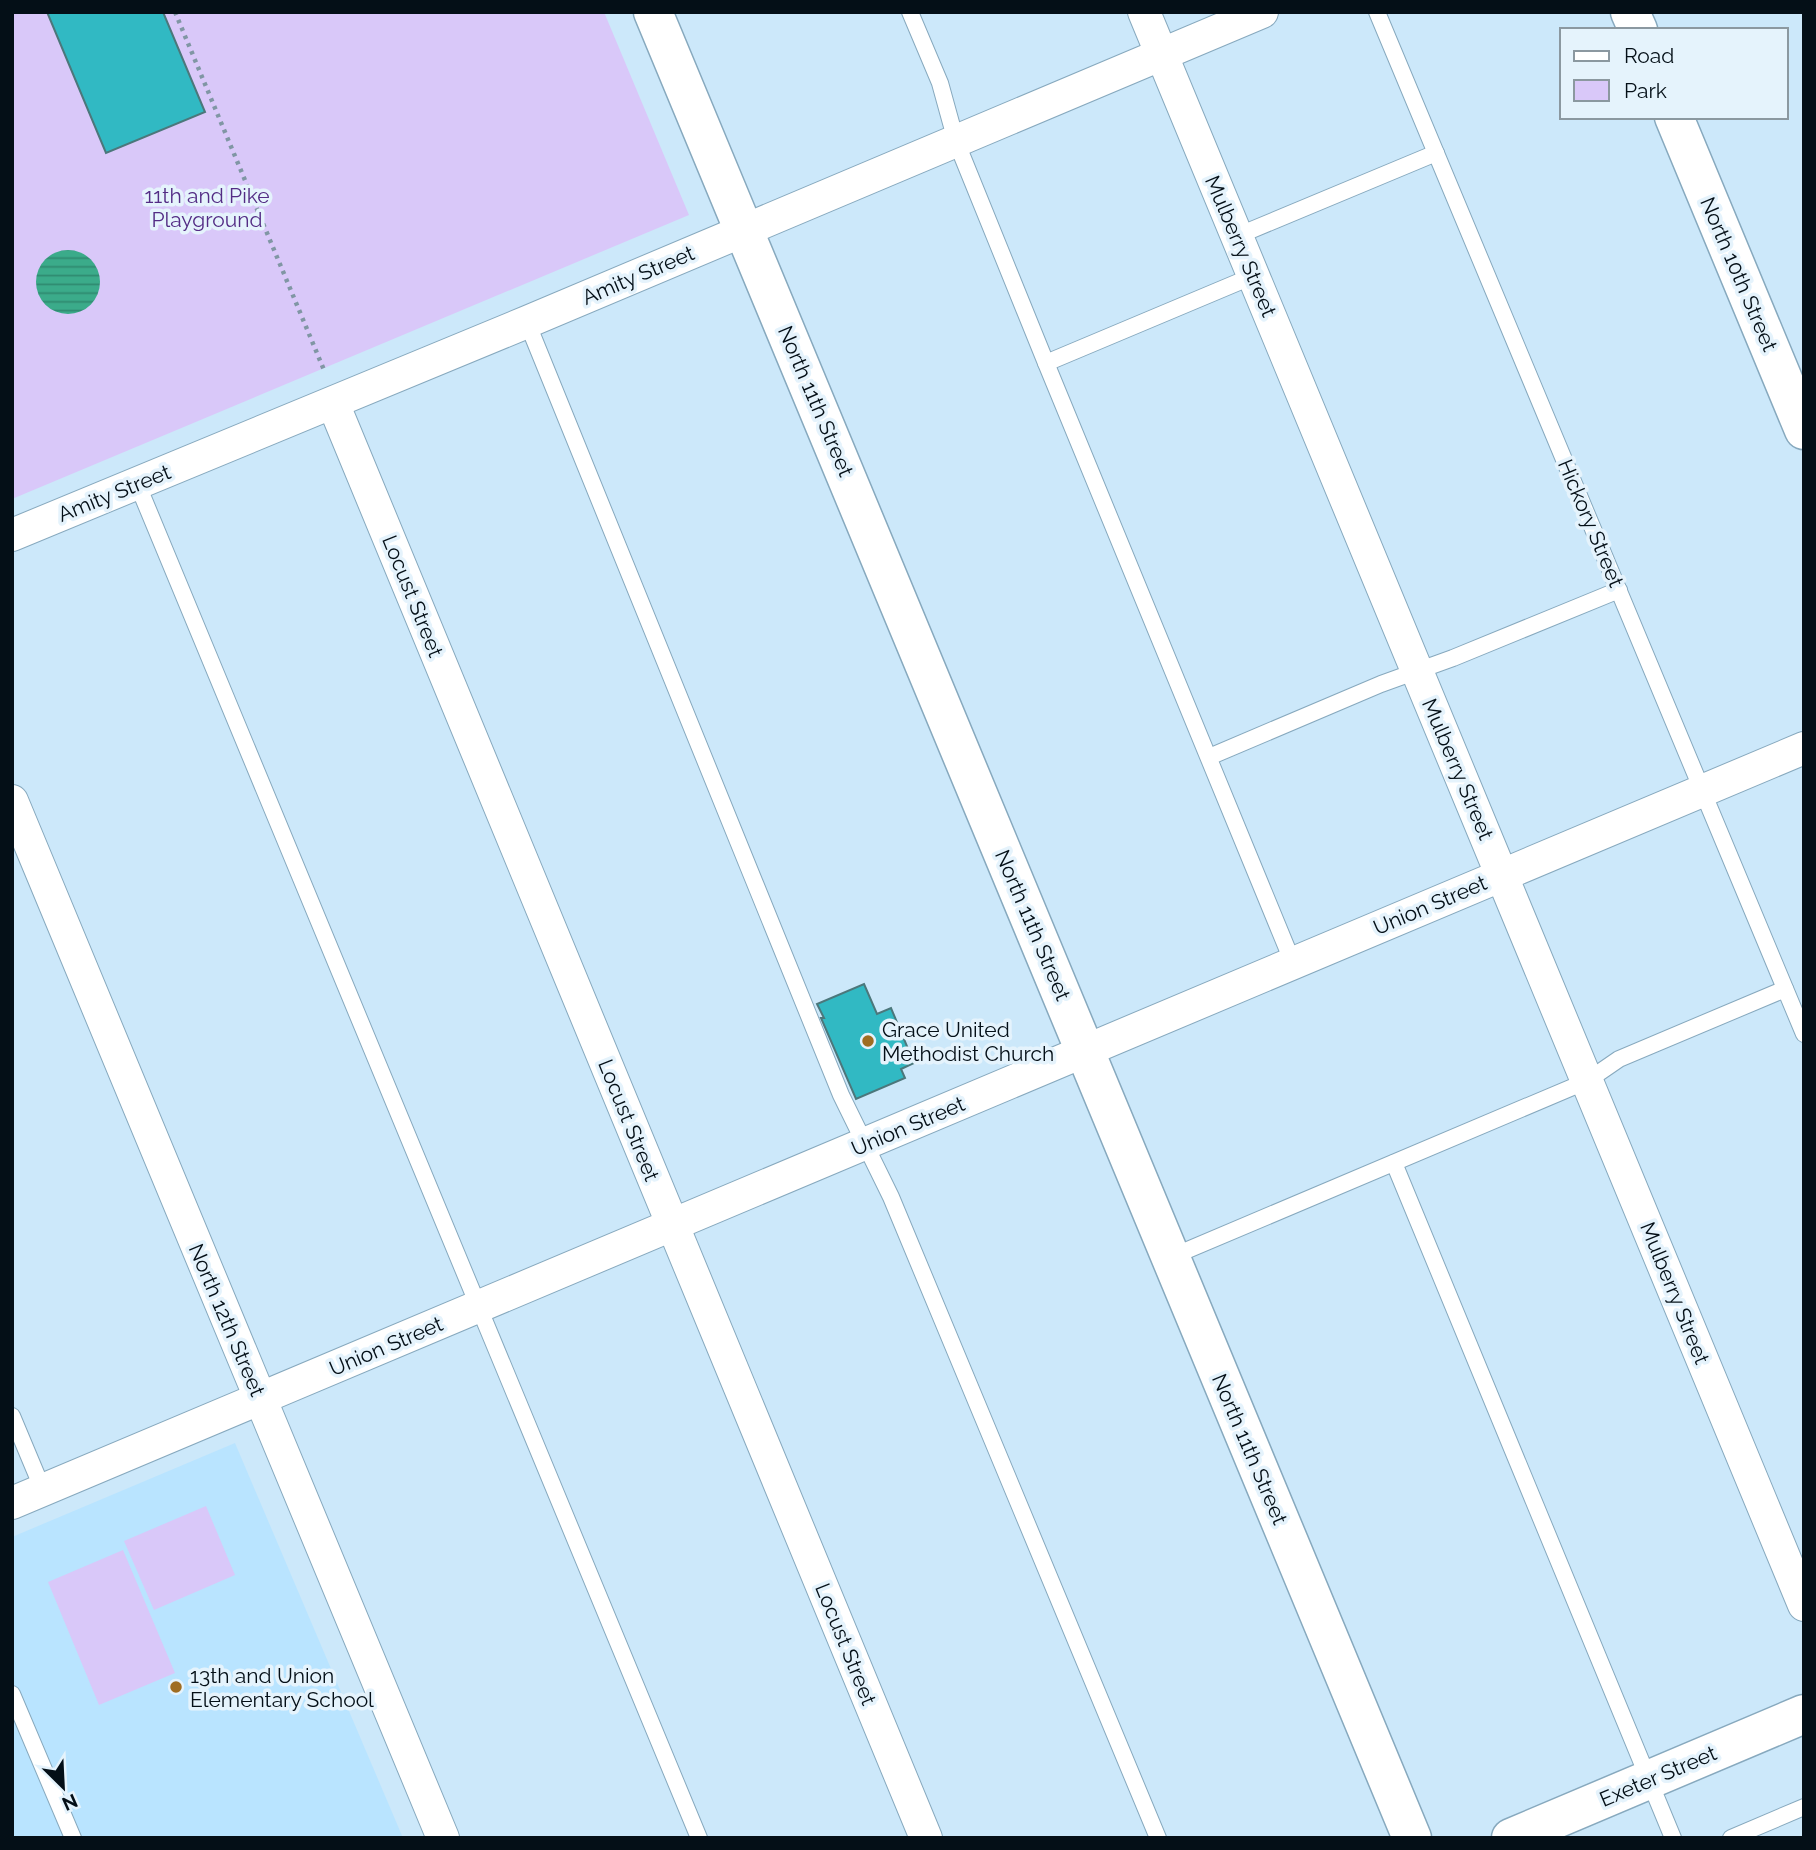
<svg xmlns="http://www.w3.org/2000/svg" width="1816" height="1850" viewBox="0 0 1816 1850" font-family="Raleway,sans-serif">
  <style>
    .built { fill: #b9e4ff }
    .park { fill: #d9c8f9 }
    .water { fill: url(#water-rules) }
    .building { fill: #31b9c3; stroke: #4c777b; stroke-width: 2 }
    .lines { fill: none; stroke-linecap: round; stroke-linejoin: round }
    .lane-casing { stroke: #87a9be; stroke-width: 18 }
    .street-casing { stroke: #87a9be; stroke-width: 34 }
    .secondary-casing { stroke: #87a9be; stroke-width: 41 }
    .path { stroke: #8096a4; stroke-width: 4.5; stroke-dasharray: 3.5 5; stroke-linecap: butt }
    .lane { stroke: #fff; stroke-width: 16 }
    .street { stroke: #fff; stroke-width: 32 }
    .secondary { stroke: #fff; stroke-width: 38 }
    .poi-dot { fill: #9f6d22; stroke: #e5f3fc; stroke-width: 2.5 }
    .labels { text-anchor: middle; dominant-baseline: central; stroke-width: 7; stroke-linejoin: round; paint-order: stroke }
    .park-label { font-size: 21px; fill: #532c85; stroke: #e5f3fc }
    .street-label { font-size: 21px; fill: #040f17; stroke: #e5f3fc }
    .poi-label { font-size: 21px; fill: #040f17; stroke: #e5f3fc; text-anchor: start }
  </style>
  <defs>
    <pattern id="water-rules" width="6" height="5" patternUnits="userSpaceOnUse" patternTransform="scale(1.75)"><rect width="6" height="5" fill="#3bab8a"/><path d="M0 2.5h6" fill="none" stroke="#2f8a70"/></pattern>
  </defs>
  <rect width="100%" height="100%" fill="#cce8fa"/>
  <!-- built -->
  <polygon class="built" points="235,1443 403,1838 12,1838 12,1537"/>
  <!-- park -->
  <g class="park">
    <polygon points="12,12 604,12 689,215 12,499"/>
    <polygon points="206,1506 235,1575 154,1610 124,1541"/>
    <polygon points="123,1550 175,1673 99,1705 48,1582"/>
  </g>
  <!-- water -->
  <circle class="water" cx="68" cy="282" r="32"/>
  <!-- building -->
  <g class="building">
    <polygon points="47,12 163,12 205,112 106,153"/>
    <polygon points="864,984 877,1014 891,1008 914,1063 901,1069 905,1078 856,1099 821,1018 824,1018 817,1004"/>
  </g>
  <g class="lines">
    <!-- lane casing -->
    <g class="lane-casing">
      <g id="lane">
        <polyline points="910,12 940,83 956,141 1046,363 1293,963"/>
        <polyline points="1377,12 1804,1034"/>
        <polyline points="1237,236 1436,153"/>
        <polyline points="527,322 841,1095 891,1197 1158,1838"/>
        <polyline points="1046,363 1253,276"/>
        <polyline points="137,483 699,1838"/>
        <polyline points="1209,757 1381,684 1453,658 1619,590"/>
        <polyline points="1394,1163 1673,1838"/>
        <polyline points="1171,1257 1587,1081 1619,1059 1785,989"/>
        <polyline points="12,1416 43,1490"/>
        <polyline points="12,1694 73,1838"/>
        <polyline points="1731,1838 1804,1807"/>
      </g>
    </g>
    <!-- street casing -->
    <g class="street-casing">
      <g id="street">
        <polyline points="1144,12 1804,1605"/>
        <polyline points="333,403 926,1838"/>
        <polyline points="12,535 527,322 1262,12"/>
        <polyline points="12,801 443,1838"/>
        <polyline points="12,1503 1804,748"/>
      </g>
    </g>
    <!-- secondary casing -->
    <g class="secondary-casing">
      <g id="secondary">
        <polyline points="653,12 1412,1838"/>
        <polyline points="1630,12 1638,30"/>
        <polyline points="1674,117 1804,430"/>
        <polyline points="1511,1838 1804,1714"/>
      </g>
    </g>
    <!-- path -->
    <polyline class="path" points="175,12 324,370"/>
    <!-- lane -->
    <use href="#lane" class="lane"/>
    <!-- street -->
    <use href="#street" class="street"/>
    <!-- secondary -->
    <use href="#secondary" class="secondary"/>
  </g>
  <!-- markers -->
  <g class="poi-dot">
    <circle cx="868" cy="1041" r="7"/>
    <circle cx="176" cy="1687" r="7"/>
  </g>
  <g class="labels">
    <!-- park labels -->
    <g class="park-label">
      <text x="207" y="195">11th and Pike<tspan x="207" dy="24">Playground</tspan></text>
    </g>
    <!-- street labels -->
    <g class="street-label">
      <text transform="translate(1241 246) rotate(67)">Mulberry Street</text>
      <text transform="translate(1739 274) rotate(67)">North 10th Street</text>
      <text transform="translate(638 275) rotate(-23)">Amity Street</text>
      <text transform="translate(816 401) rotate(67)">North 11th Street</text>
      <text transform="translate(114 493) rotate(-22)">Amity Street</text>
      <text transform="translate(1591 523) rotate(67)">Hickory Street</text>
      <text transform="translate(413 596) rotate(68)">Locust Street</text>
      <text transform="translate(1458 769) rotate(67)">Mulberry Street</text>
      <text transform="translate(1430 905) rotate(-23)">Union Street</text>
      <text transform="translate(1033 925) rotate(67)">North 11th Street</text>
      <text transform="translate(629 1120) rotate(68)">Locust Street</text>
      <text transform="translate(908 1126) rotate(-23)">Union Street</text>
      <text transform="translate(1675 1293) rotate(68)">Mulberry Street</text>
      <text transform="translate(227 1320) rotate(67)">North 12th Street</text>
      <text transform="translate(386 1346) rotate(-23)">Union Street</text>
      <text transform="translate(1250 1449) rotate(67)">North 11th Street</text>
      <text transform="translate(846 1644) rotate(68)">Locust Street</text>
      <text transform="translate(1658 1776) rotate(-23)">Exeter Street</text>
    </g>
    <!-- poi labels -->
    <g class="poi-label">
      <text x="882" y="1029">Grace United<tspan x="882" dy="24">Methodist Church</tspan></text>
      <text x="190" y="1675">13th and Union<tspan x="190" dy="24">Elementary School</tspan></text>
    </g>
  </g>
  <!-- border -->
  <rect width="1816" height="1850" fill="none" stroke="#040f17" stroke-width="28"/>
  <!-- legend -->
  <rect x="1560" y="28" width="228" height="91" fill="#e5f3fc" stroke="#8b98a0" stroke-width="2"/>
  <rect x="1574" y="51" width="35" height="10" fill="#ffffff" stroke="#8b98a0" stroke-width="2"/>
  <text x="1624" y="63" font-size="21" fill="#040f17">Road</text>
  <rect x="1574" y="80" width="35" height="21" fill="#d9c8f9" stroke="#8b98a0" stroke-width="2"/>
  <text x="1624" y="98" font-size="21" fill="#040f17">Park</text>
  <!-- north arrow -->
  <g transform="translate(63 1787) rotate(156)" stroke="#e5f3fc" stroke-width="5" paint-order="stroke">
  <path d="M0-5L12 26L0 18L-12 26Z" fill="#040f17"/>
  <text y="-10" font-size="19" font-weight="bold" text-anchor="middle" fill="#040f17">N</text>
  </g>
</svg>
